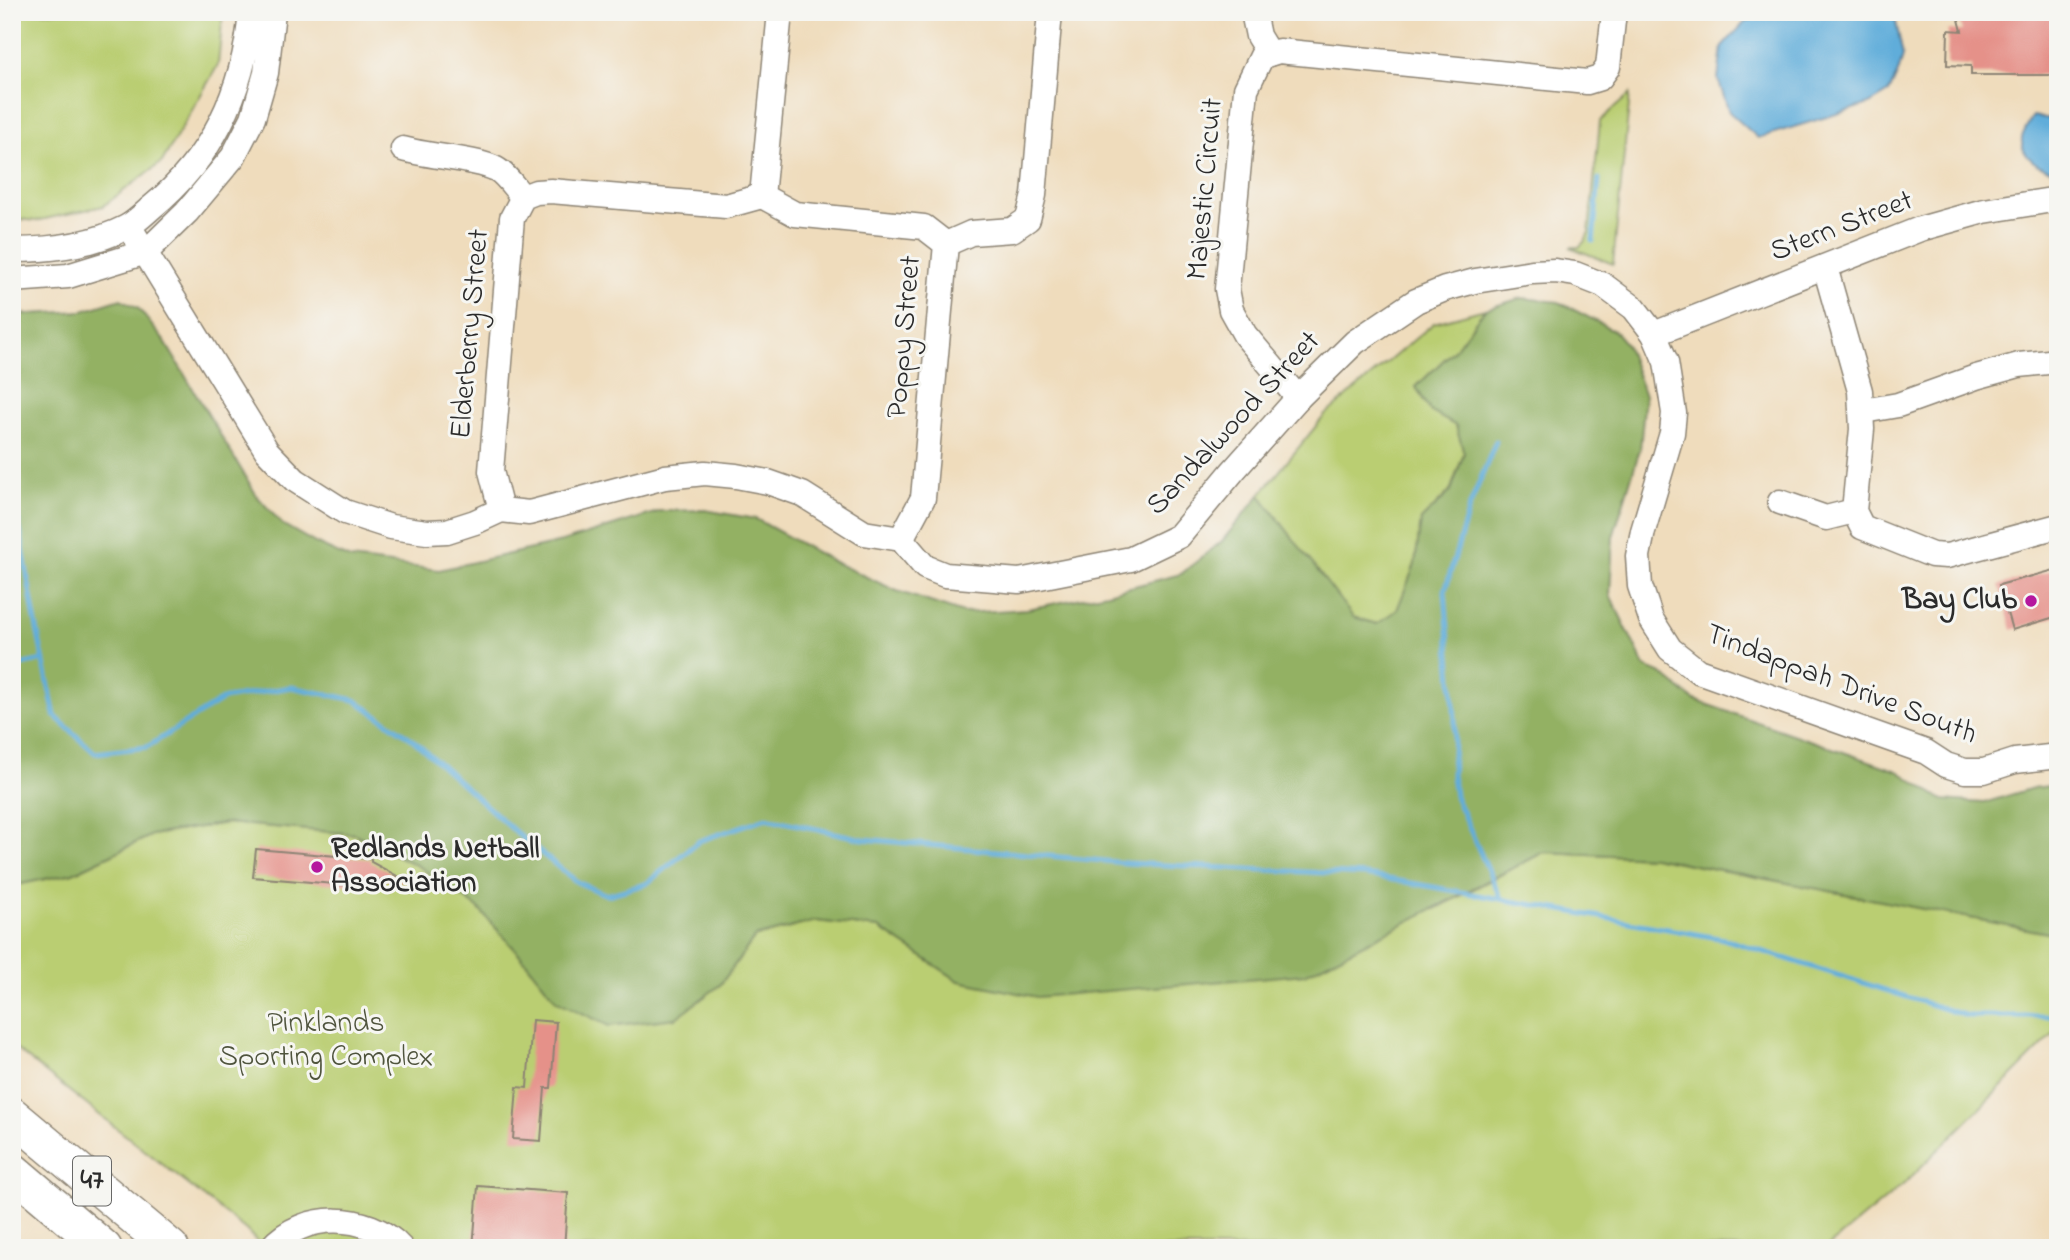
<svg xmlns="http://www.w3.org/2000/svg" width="2070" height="1260" viewBox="0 0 2070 1260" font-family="'Indie Flower',sans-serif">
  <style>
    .green { fill: #bace72; stroke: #727c4e; stroke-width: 2 }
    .forest { fill: #93b164; stroke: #5f6e48; stroke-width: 2 }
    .water { fill: #61adda; stroke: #466c82; stroke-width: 2 }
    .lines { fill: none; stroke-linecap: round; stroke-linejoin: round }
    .stream { stroke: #61adda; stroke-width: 5 }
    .building { fill: #e59189 }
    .minor-casing { stroke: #8d8474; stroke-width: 27 }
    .highway-casing { stroke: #8d8474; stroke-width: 38 }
    .minor { stroke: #fff; stroke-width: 24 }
    .highway { stroke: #fff; stroke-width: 35 }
    .poi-dot { fill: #b5179e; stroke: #f6f6f2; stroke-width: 2.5 }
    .labels { text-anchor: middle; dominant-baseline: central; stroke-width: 6; stroke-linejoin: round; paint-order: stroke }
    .shield { fill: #f6f6f2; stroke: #686867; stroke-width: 2 }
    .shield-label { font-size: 28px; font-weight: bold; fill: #2b2b2b }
    .street-label { font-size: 30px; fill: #2b2b2b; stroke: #f6f6f2 }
    .poi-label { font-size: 30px; font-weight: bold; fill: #2b2b2b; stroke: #f6f6f2; text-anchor: end }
    .park-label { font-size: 30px; fill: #4f543d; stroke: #f6f6f2 }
  </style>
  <rect width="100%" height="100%" fill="#f6f6f2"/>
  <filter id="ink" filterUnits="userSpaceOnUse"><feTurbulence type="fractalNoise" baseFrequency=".0143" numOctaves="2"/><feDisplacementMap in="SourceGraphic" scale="14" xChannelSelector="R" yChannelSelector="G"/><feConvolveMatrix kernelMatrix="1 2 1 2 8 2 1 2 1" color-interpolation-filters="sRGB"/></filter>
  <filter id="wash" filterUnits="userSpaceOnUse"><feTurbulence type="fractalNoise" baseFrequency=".00686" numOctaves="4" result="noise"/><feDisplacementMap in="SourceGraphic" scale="28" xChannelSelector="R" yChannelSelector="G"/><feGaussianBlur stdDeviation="1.57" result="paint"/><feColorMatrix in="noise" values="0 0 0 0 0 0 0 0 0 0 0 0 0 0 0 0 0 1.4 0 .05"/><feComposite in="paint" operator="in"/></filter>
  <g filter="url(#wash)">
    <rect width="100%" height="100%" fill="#efdcbc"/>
    <!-- green -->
    <g class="green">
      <polygon points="12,12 223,12 218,65 162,162 103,206 36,221 12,218"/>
      <polygon points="1630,94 1613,264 1570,247 1579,247 1585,241 1589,232 1600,121"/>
      <polygon points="1485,309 1455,349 1416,387 1430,411 1456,426 1464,453 1450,491 1421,520 1415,564 1397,611 1377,624 1353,618 1260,495 1325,415 1434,323"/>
      <polygon points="226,823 355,834 420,867 478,908 521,956 557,1001 720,985 755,937 816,921 879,928 959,981 1436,909 1544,852 1653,857 2058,935 2058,1030 1905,1183 1826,1248 263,1248 246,1230 12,1046 12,886 73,873 152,835"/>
    </g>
    <!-- forest -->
    <polygon class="forest" points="1521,298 1559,302 1615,331 1626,344 1645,396 1640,449 1613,537 1610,595 1645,667 1662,674 1694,700 1898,771 1943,800 1984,803 2033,788 2058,785 2058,935 1653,857 1544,852 1305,974 1037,997 959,981 879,928 816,921 755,937 720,985 676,1018 609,1026 557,1001 521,956 478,908 420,867 355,834 226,823 152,835 73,873 12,886 12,315 83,311 121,299 138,308 165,342 257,496 282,524 317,544 350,559 439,570 562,542 661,511 705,510 756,519 834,562 897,591 963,613 1027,609 1107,593 1181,574 1222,541 1260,495 1353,617 1377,624 1397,610 1415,564 1421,520 1451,491 1464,453 1456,426 1430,411 1416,387 1455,349 1485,309"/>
    <!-- water -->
    <g class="water">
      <polygon points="1765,12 1894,12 1903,56 1899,70 1889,92 1869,104 1758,138 1729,112 1718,79 1722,47 1745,22"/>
      <path d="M2033,116L2058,120V171C2041,169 2020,158 2022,138C2023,131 2030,122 2033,116Z"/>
    </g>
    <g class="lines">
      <!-- stream -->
      <g class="stream">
        <polyline points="1593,241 1599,179"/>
        <polyline points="1496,441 1469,508 1445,591 1455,720 1452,775 1455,796 1501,899"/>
        <polyline points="12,485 34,614 55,716 95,753 147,747 223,699 291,687 355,700 412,739 520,836 577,882 607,895 646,884 699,841 766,818 863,839 1126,863 1366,875 1724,939 1967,1016 2058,1016"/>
        <polyline points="12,667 43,660"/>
      </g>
    </g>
    <g id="blocks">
      <!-- building -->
      <g class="building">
        <polygon points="1957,12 2058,12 2058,75 1971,75 1971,66 1947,65 1948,30 1962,31"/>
        <polygon points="2058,569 2058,616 2012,630 1999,585"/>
        <polygon points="256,849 371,859 371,862 408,882 369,879 369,887 253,877"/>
        <polygon points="532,1020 556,1022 551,1088 545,1088 541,1141 513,1139 517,1087 527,1088"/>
        <polygon points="478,1186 568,1193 564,1248 473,1248"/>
      </g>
    </g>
  </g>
  <g filter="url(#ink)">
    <use href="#blocks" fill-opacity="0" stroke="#8d8474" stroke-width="2"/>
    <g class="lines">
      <!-- minor casing -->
      <g class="minor-casing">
        <g id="minor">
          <polyline points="1253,12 1258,36 1269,54"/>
          <path d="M403,149C430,157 473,158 496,169C506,174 515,189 523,197"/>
          <polyline points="762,196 795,214 924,227 946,244 923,498 901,539"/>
          <polyline points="762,196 780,12"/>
          <polyline points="129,226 267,451 295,480 345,512 391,527 427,532 447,531 475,522 501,510 529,513 665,477 705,473 736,476 768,482 802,494 864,533 901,539 925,567 945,575 1019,581 1131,559 1179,536 1233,471 1298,398 1355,342 1416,301 1445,289 1475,281 1532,272 1555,271 1575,274 1603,285 1634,308 1654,334 1666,362 1674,413 1672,433 1643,531 1638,556 1640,586 1651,619 1670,649 1698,671 1926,752 1946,765 1965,771 1984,771 2015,761 2058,756"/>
          <polyline points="946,244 971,233 1012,230 1028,219 1034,195 1050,12"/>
          <path d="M12,250C51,250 92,245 127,227C136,222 144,214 152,207C213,157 244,90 251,12"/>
          <polyline points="1825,267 1860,391 1862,429 1854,511 1862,527 1932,555 1947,556 2058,526"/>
          <polyline points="12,280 68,276 146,252 187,212 233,157 253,118 266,73 273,12"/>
          <polyline points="1654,334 1920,229 1984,211 2058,199"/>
          <polyline points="1298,398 1245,335 1231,310 1227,289 1246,89 1262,56 1279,51 1587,82 1600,78 1608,67 1614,12"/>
          <polyline points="1863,411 1898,405 1976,377 2019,365 2058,361"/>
          <polyline points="1780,502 1826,518 1854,511"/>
          <polyline points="501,510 491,471 512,218 523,197 536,192 551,191 726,206 762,196"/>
          <path d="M271,1248C303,1211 368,1212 401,1248"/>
        </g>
      </g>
      <!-- highway casing -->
      <g class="highway-casing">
        <g id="highway">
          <polyline points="12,1115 171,1248"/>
          <polyline points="12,1170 104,1248"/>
        </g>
      </g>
      <!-- minor -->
      <use href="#minor" class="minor"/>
      <!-- highway -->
      <use href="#highway" class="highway"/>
    </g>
  </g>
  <!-- markers -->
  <g class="poi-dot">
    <circle cx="2031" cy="601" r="7"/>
    <circle cx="317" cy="867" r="7"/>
  </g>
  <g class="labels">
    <!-- shield labels -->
    <rect class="shield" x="73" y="1156.5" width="38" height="49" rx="5"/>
    <g class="shield-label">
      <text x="92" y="1181">47</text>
    </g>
    <!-- street labels -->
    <g class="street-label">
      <text transform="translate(1206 189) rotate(-85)">Majestic Circuit</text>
      <text transform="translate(1842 227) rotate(-21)">Stern Street</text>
      <text transform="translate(471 334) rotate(-85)">Elderberry Street</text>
      <text transform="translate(905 337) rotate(-85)">Poppy Street</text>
      <text transform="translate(1234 424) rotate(-47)">Sandalwood Street</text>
      <text transform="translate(1841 685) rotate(21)">Tindappah Drive South</text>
    </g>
    <!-- poi labels -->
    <g class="poi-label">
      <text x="2017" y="601">Bay Club</text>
      <text x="331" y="850" text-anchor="start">Redlands Netball<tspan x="331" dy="34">Association</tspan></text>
    </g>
    <!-- park labels -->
    <g class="park-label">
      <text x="326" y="1024">Pinklands<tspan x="326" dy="34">Sporting Complex</tspan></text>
    </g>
  </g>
  <!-- margin -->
  <rect width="2070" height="1260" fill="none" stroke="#f6f6f2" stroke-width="42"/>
</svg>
